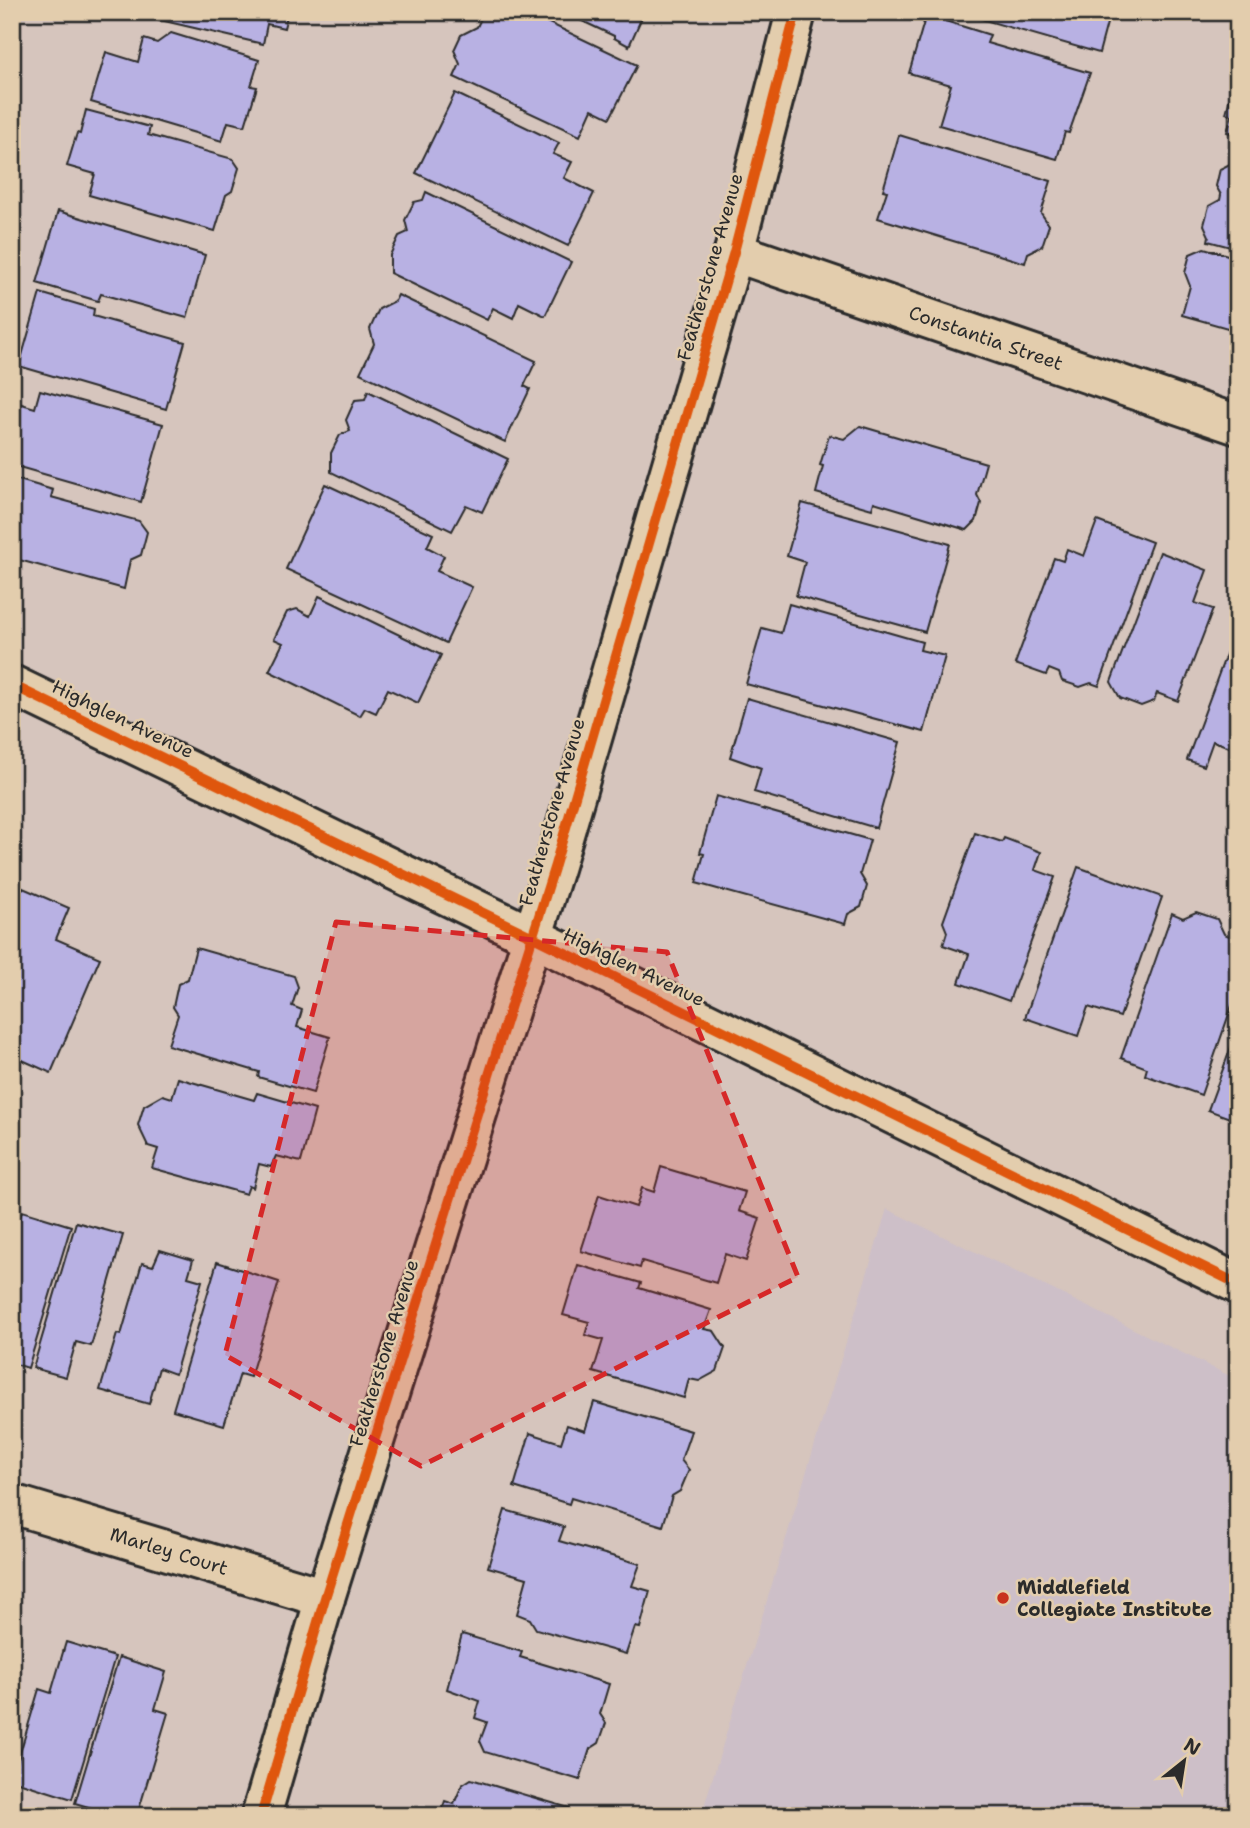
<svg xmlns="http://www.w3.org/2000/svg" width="1250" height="1828" viewBox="0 0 1250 1828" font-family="'Shantell Sans',sans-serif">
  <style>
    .built { fill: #cdbfc8 }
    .building { fill: #b8b1e3; stroke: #2b2b2b; stroke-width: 2 }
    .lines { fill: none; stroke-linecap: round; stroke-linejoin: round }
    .minor-casing { stroke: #2b2b2b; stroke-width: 44 }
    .tertiary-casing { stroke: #2b2b2b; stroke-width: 44 }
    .minor { stroke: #e3cdad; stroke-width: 38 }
    .tertiary { stroke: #e3cdad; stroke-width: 38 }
    .cycleway-casing { stroke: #e3cdad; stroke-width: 15 }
    .cycleway { stroke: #df570e; stroke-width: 10 }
    .marked { fill: #d62828; fill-opacity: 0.2; stroke: #d62828; stroke-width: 5; stroke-dasharray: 14 9; stroke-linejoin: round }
    .poi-dot { fill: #c8321e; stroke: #e3cdad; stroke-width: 2.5 }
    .labels { text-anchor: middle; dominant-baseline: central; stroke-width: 5; stroke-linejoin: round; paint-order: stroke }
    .street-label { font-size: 19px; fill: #2b2b2b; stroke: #e3cdad }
    .poi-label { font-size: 19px; font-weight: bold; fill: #2b2b2b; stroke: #e3cdad; text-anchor: start }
  </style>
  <rect width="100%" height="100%" fill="#d6c5bd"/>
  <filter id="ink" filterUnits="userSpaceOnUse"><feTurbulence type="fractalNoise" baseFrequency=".0143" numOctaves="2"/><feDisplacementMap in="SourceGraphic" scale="14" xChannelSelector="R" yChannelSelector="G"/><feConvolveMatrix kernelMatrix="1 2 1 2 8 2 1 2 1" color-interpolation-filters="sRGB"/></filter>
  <g filter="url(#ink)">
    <!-- built -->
    <polygon class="built" points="887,1209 1238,1380 1238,1816 701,1816"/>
    <!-- building -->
    <g class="building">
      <polygon points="288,12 284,28 267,24 263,44 130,13"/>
      <polygon points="484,12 526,12 637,65 610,118 592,109 580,136 454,77 460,64 454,50 461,35 477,27"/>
      <polygon points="563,12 638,12 643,15 629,46 614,38 614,36"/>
      <polygon points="957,12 1110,12 1099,53"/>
      <polygon points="926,15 990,35 987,43 1090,73 1069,133 1065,132 1057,159 939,125 951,85 909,73"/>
      <polygon points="171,33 259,60 251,86 257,87 245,126 228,122 222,141 91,102 106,52 138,62 144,39 157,43"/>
      <polygon points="1236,77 1238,78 1238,135 1227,132 1232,115 1226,113"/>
      <polygon points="455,93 559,143 553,154 572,162 564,178 594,193 568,246 416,173"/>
      <polygon points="86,110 150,127 148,135 233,159 239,168 232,191 226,195 215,231 89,195 95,174 67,166 77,133 80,134"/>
      <polygon points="899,135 1051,181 1041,213 1049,225 1042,246 1028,253 1025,263 878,218 887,191 883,190"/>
      <polygon points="1232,157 1238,159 1238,249 1208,241 1209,236 1204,225 1209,206 1220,200 1221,195 1216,186 1220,169 1230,164"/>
      <polygon points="426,192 571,262 545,316 519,303 513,318 493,308 487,320 390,273 390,255 399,236 408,232 405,220 414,202 423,200"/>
      <polygon points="58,211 205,255 187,318 101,294 98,301 37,283"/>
      <polygon points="1204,248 1238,258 1238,331 1182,315 1190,286 1185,273 1190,254"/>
      <polygon points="40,293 94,309 93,316 185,342 166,409 19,366"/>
      <polygon points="398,295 536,361 524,386 530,389 505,442 360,373 374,344 370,329 379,309 395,301"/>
      <polygon points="40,390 163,424 141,502 12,465 12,401 35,408"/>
      <polygon points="368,391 508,459 482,512 466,505 452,531 331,472 331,453 340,435 350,431 346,420 355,400 365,399"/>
      <polygon points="860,426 986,463 977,495 981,503 976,521 967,530 874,502 872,509 816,493 823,466 820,465 829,435 844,439"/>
      <polygon points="12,478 53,490 51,497 139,521 147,532 141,555 130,560 124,589 12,558"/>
      <polygon points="325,484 433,534 427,547 444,556 437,571 472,587 446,643 286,569"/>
      <polygon points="802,503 950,544 925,632 796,596 805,562 787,556"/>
      <polygon points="1097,521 1152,542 1099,686 1091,683 1080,687 1062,681 1059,673 1049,669 1046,675 1015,664 1054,558 1063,561 1067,549 1084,556"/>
      <polygon points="1160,552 1207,570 1195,603 1213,609 1178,701 1157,693 1154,701 1141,706 1120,698 1111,682"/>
      <polygon points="319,596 441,655 418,703 388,689 376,713 365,708 360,716 269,671 283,643 274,639 287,612 297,609 310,616"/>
      <polygon points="789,604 922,642 920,650 945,656 924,732 746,684 762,628 781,633"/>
      <polygon points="1238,622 1238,750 1213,741 1204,766 1187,760"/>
      <polygon points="747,698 900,742 876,828 754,792 761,768 730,757"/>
      <polygon points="716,796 870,840 860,874 867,886 861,907 848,914 845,924 696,883 704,854 700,853"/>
      <polygon points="975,833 1002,842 1004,838 1041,852 1035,870 1055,877 1009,1001 959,983 969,954 943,945 947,932 943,922"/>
      <polygon points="1078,867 1162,897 1120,1017 1088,1007 1078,1036 1025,1018"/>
      <polygon points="16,885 69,908 56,939 100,958 51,1073 20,1059 12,1065 12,894"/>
      <polygon points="1196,912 1217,919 1224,934 1238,939 1238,988 1201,1095 1145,1075 1147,1068 1121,1058 1172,913 1183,918"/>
      <polygon points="196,948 294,976 298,987 292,1006 302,1010 297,1027 330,1037 313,1093 258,1077 259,1072 168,1045 178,1015 173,1007 178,984 188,979"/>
      <polygon points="1238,1028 1238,1121 1208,1110"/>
      <polygon points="178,1078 254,1100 257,1093 315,1110 301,1162 276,1156 271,1167 259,1164 253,1188 249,1186 246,1194 152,1168 158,1149 148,1146 138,1125 144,1106 163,1095 172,1098"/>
      <polygon points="661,1167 745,1192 739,1211 760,1218 746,1261 725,1254 716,1283 642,1261 640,1268 581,1251 599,1195 636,1207 642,1188 654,1192"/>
      <polygon points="22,1211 71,1226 28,1368 12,1363 12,1242"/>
      <polygon points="76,1222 123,1235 91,1346 76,1342 66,1377 33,1368"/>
      <polygon points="160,1250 193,1260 188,1277 202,1281 175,1374 159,1368 149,1404 100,1390 117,1334 121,1335 142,1263 153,1266"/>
      <polygon points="217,1262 279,1282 250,1377 240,1374 224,1425 173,1410"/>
      <polygon points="578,1265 641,1283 639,1288 711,1310 704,1329 714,1331 725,1348 717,1371 699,1381 689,1379 684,1398 593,1372 603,1340 585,1335 589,1322 563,1315"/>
      <polygon points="594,1402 691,1431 681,1460 689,1470 680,1491 672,1496 663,1526 571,1498 569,1504 514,1487 530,1433 561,1443 567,1425 585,1431"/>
      <polygon points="505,1510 564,1527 559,1541 640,1564 632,1586 650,1591 640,1628 635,1627 626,1654 536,1629 530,1619 517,1614 527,1578 488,1567"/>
      <polygon points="462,1634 522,1652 520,1657 609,1684 600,1714 606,1723 599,1743 590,1749 580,1780 485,1752 480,1741 487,1722 475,1718 480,1701 447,1689"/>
      <polygon points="66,1642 115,1657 72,1799 12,1780 39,1689 51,1693"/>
      <polygon points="119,1657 166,1672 155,1709 168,1713 137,1816 119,1816 75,1803"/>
      <polygon points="471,1779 569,1808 566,1816 440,1816 445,1801 454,1804 462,1785"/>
    </g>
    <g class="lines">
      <!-- minor casing -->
      <g class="minor-casing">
        <g id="minor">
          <polyline points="734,252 1238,425"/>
          <polyline points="12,1504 325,1598"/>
          <polyline points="261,1816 325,1598 555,865 734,252 796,12"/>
        </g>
      </g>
      <!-- tertiary casing -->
      <g class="tertiary-casing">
        <polyline id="tertiary" points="12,685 533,937 1238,1284"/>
      </g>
      <!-- minor -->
      <use href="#minor" class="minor"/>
      <!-- tertiary -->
      <use href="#tertiary" class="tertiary"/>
      <!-- cycleway casing -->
      <g class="cycleway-casing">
        <g id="cycleway">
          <polyline points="12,685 533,937 1238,1284"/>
          <polyline points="261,1816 325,1598 555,865 734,252 796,12"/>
        </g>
      </g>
      <!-- cycleway -->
      <use href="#cycleway" class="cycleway"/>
    </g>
  </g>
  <!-- marked area -->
  <path class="marked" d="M336,922L667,952L798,1277L421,1466L225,1355Z"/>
  <!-- markers -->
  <circle class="poi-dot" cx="1003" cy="1598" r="7"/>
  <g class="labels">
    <!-- street labels -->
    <g class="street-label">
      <text transform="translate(710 267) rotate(-74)">Featherstone Avenue</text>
      <text transform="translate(986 338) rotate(19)">Constantia Street</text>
      <text transform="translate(123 719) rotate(26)">Highglen Avenue</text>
      <text transform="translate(552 812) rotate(-74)">Featherstone Avenue</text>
      <text transform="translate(634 967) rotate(26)">Highglen Avenue</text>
      <text transform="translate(384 1353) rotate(-73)">Featherstone Avenue</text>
      <text transform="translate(169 1551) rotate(17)">Marley Court</text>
    </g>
    <!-- poi labels -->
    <g class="poi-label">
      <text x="1017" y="1587">Middlefield<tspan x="1017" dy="22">Collegiate Institute</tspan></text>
    </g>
  </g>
  <!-- margin -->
  <rect width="1250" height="1828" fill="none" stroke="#e3cdad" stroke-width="42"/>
  <rect x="21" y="21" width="1208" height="1786" fill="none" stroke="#2b2b2b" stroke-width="2.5" filter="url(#ink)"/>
  <!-- north arrow -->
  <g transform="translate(1184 1761) rotate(30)" stroke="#e3cdad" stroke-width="5" paint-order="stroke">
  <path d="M0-5L12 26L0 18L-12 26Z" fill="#2b2b2b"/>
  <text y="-10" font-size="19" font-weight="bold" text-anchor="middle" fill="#2b2b2b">N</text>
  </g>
</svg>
